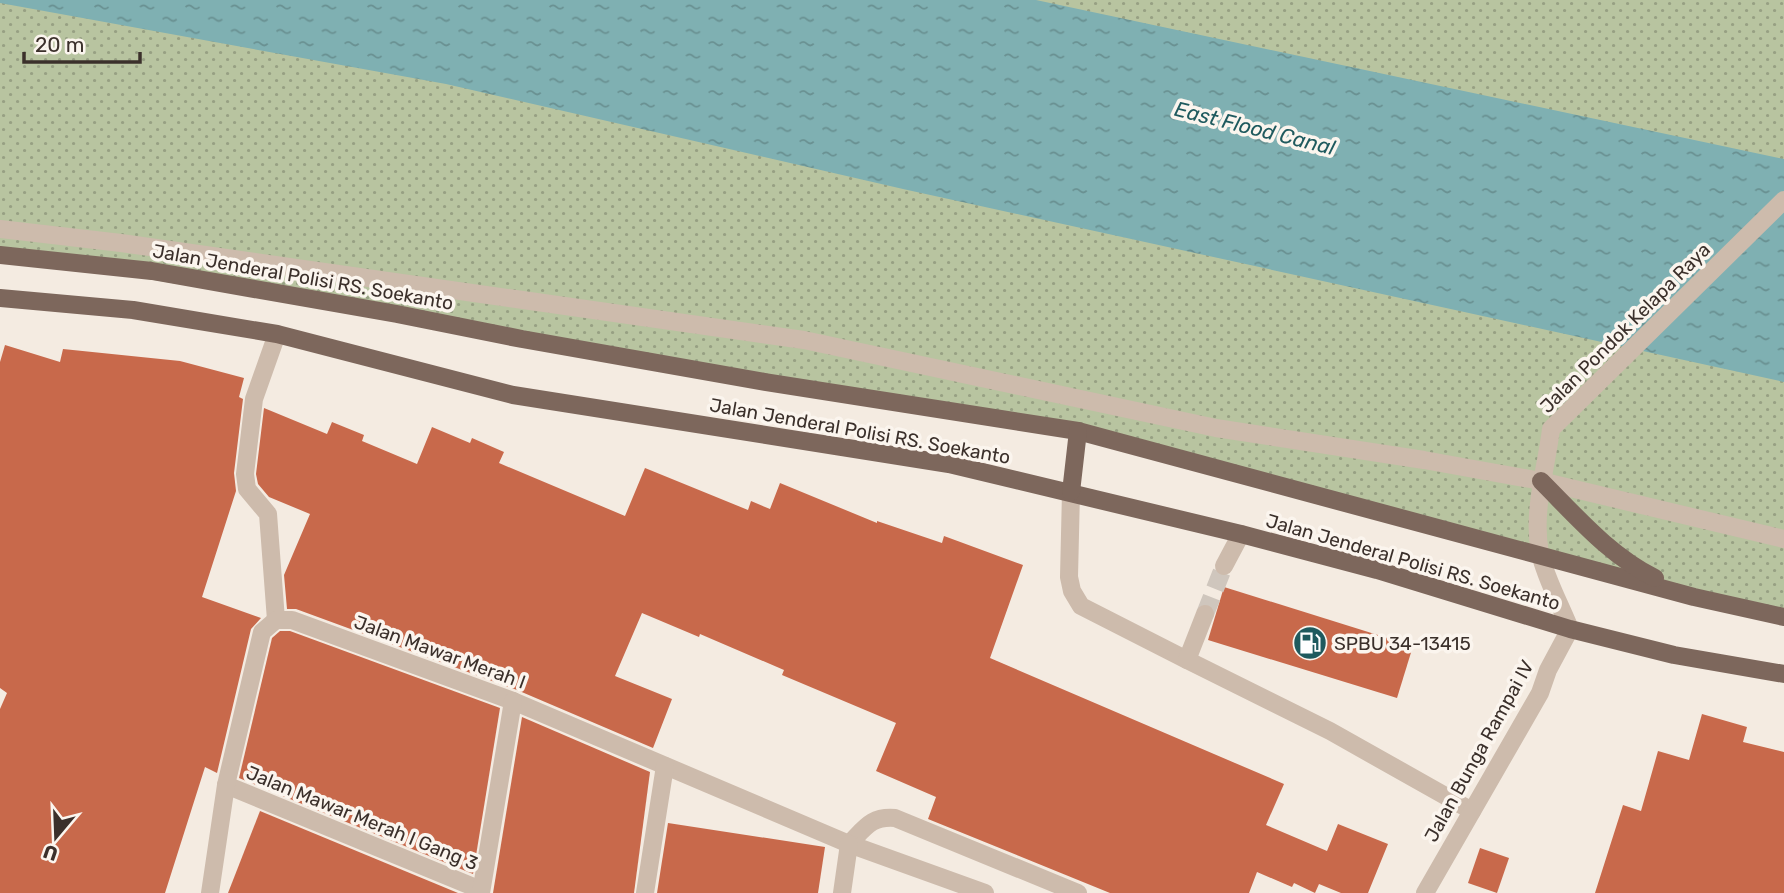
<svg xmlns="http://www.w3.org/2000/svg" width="1784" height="893" viewBox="0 0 1784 893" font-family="Rubik,sans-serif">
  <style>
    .grass { fill: url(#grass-dots) }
    .water { fill: url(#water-ripples) }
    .building { fill: #c8694b }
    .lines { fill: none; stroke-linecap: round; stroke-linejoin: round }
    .minor-tunnel { stroke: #cfc6bd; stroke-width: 18; stroke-dasharray: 18 9; stroke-linecap: butt }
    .minor { stroke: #cdbbac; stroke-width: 18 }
    .major { stroke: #7d675c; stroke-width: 18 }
    .labels { text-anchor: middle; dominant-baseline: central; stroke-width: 7; stroke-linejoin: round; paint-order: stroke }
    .street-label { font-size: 19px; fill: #3b302b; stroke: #fbf5ee }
    .poi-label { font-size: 19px; fill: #3b302b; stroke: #fbf5ee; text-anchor: start }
    .water-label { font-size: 21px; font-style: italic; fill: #1f5a5e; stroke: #fbf5ee }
  </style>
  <defs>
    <pattern id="grass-dots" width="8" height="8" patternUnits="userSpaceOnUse" patternTransform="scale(1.75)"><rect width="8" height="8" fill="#b8c4a0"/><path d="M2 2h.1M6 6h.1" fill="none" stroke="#97a083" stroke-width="1.8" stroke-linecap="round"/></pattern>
    <pattern id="water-ripples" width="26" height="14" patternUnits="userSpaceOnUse" patternTransform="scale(1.75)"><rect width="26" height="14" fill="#7fb0b2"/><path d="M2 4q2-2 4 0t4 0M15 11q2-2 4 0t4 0" fill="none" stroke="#699091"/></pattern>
  </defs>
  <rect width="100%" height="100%" fill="#f4ebe1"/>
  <!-- grass -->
  <polygon class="grass" points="0,0 1784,0 1784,617 1078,431 0,255"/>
  <!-- water -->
  <polygon class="water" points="0,0 1036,0 1784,159 1784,382 903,189 446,84 0,3"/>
  <!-- building -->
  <g class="building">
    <polygon points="5,345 60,362 63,349 180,361 244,378 239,397 243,399 234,473 236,491 202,597 261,618 251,629 217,773 205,767 165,893 0,893 0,709 7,693 0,688 0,362"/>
    <polygon points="264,408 327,434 332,422 364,435 362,441 417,464 432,427 470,443 472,438 504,452 499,463 625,516 645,468 748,510 751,501 770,509 780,483 877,523 877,521 942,543 944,536 1023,565 990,658 1284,784 1266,825 1327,851 1338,824 1388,844 1368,893 1341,893 1319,884 1315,893 1294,883 1292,887 1257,872 1249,893 1110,893 928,819 936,797 876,771 896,723 782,675 784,670 700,634 699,637 642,613 615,676 672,699 653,748 517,690 296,609 287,609 284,575 310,514 269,497 258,484 256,474"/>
    <polygon points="1224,587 1413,646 1397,698 1208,640"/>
    <polygon points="280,631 290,631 500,708 473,874 239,778 272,638"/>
    <polygon points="1702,714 1747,727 1743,742 1784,752 1784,893 1595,893 1623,805 1641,811 1658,751 1689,760"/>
    <polygon points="522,717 650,772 634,893 493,893"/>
    <polygon points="260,811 458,893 228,893"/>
    <polygon points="668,823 825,847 818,893 657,893"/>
    <polygon points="1480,848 1509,858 1497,893 1468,883"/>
  </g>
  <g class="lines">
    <!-- minor-tunnel -->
    <polyline class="minor-tunnel" points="1205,614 1224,566"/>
    <!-- minor -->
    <g class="minor">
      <polyline points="0,229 121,243 804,340 1216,428 1424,460 1541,481 1784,539"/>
      <polyline points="1071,492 1069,577 1072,591 1081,606 1187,660"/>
      <polyline points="1224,566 1241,534"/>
      <polyline points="1205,614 1187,660 1330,731 1472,811"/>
      <polyline points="276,620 268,514 247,489 245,474 254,399 277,334"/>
      <polyline points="226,785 481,890"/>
      <path d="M849,844C865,828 871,816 895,818L1078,893"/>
      <polyline points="210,893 226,785 262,632 276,620 292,620 513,701 849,844 985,893"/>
      <polyline points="481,893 513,701"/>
      <polyline points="645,893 665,766"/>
      <polyline points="842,893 849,844"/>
      <path d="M1425,893L1540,693L1548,670L1570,629C1561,606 1545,577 1540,553C1532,512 1546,470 1551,429L1784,200"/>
    </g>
    <!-- major -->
    <g class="major">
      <polyline points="0,255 152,271 397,314 522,339 765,382 1078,431 1694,597 1784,617"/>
      <polyline points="0,298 133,310 277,334 513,395 949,464 1241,534 1377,570 1570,629 1674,655 1784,674"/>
      <path d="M1541,481C1577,517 1609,555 1655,578"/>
      <polyline points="1071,492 1078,431"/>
    </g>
  </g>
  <!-- icons -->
  <defs>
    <g id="fuel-disc" transform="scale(1.75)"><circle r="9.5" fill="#1f5a5e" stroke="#fbf5ee"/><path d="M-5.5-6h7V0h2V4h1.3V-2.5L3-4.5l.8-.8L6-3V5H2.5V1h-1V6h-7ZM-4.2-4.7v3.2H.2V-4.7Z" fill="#fff"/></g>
  </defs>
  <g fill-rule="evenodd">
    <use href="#fuel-disc" x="1310" y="643"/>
  </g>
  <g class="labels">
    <!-- street labels -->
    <g class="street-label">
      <text transform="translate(303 277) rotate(10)">Jalan Jenderal Polisi RS. Soekanto</text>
      <text transform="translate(1625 328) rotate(-45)">Jalan Pondok Kelapa Raya</text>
      <text transform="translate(860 431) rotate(10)">Jalan Jenderal Polisi RS. Soekanto</text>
      <text transform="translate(1413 562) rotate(16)">Jalan Jenderal Polisi RS. Soekanto</text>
      <text transform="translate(440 652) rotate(20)">Jalan Mawar Merah I</text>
      <text transform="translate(1479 751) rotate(-61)">Jalan Bunga Rampai IV</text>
      <text transform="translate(362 818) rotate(22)">Jalan Mawar Merah I Gang 3</text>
    </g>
    <!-- poi labels -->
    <g class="poi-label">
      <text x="1334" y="643">SPBU 34-13415</text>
    </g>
    <!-- water labels -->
    <g class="water-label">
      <text transform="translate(1255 128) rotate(14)">East Flood Canal</text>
    </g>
  </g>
  <!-- north arrow -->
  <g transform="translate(56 837) rotate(199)" stroke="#fbf5ee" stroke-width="5" paint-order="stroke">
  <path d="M0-5L12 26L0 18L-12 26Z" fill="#3b302b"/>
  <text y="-10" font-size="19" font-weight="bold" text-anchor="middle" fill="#3b302b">U</text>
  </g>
  <!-- scale -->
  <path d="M24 52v10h116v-10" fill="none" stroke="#3b302b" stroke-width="3.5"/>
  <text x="35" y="52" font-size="21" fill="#3b302b" stroke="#fbf5ee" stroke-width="5" paint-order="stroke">20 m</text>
</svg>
